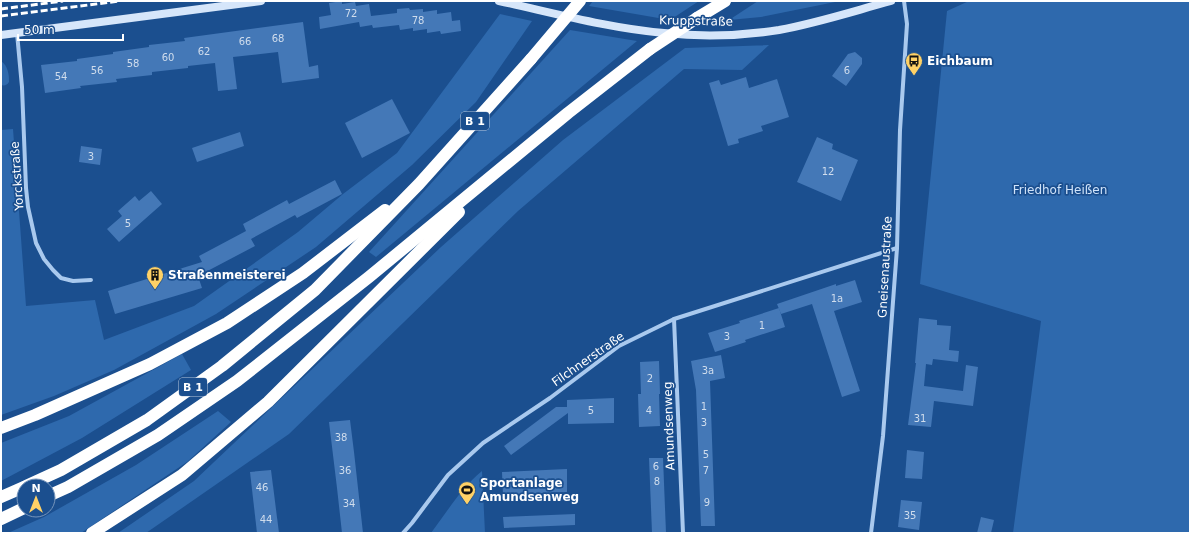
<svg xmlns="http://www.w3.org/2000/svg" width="1191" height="534" viewBox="0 0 1191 534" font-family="'DejaVu Sans',sans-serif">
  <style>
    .green { fill: #2e69ad }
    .building { fill: #4478b7 }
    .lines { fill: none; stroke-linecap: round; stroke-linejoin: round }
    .street { stroke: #a9c9ee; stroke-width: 4 }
    .secondary { stroke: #d6e6fa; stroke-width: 8 }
    .highway { stroke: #fff; stroke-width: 12 }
    .rail { stroke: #fff; stroke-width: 3; stroke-dasharray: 7 3; stroke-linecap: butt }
    .highway-bridge { stroke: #fff; stroke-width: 12 }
    .labels { text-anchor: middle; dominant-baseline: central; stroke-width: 3.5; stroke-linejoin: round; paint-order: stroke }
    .number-label { font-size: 10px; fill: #d0dded }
    .shield { fill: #1b4f8f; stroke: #bbcadd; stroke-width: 1 }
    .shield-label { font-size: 11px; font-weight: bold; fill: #fff }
    .street-label { font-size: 12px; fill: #fff; stroke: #1b4f8f }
    .poi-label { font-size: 12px; font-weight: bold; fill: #fff; stroke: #1b4f8f; text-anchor: start }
    .park-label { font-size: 12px; fill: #cfe3fa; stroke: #1b4f8f }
  </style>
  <rect width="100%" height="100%" fill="#1b4f8f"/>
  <!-- green -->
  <g class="green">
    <polygon points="593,1 699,1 670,20 589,6"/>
    <polygon points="758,1 840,1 761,17 729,20"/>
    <polygon points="969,1 1190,1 1190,533 1013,533 1041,321 920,284 947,11"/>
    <polygon points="500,14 532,21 476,102 412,165 316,247 216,314 114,370 54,396 1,415 1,130 13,129 26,306 95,300 104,340 194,306 298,232 343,194 397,153"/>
    <polygon points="570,30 637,41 376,257 369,252"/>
    <polygon points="769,45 742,70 684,69 518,211 289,434 146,533 118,533 194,481 441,247 563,140 685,48"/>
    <path d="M1,61C8,66 9,74 9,82C7,85 5,86 1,85Z"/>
    <polygon points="182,354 191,370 82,438 1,481 1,443 69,416"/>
    <polygon points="218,411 231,422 187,462 81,533 8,533 44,517 136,465"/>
    <path d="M482,471L485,533H431C447,512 461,488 482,471Z"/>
  </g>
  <!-- building -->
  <g class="building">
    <polygon points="342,1 342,4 355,2 356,6 369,4 371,16 397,13 397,9 409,8 410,10 423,9 423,12 437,10 437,14 451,12 452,21 460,20 461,31 441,34 440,31 427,33 427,29 413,31 413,28 400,30 399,25 373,28 372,25 360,27 359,22 320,29 319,17 331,15 329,3"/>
    <polygon points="303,22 309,67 318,65 319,78 282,83 278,52 233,57 237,89 218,91 215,63 188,66 188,68 152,72 152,75 116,79 117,82 80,86 81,88 45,93 41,65 77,61 77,59 113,54 113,52 149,47 149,45 185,41 184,38"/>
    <polygon points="855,52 862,58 862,64 846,86 832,76 848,54"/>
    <polygon points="746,77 749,88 777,79 789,117 761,126 763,131 738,139 739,143 728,146 709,83 719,80 721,85"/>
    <polygon points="392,99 410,133 362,158 345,123"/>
    <polygon points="240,132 244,146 197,162 192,148"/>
    <polygon points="817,137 833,144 832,149 858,160 841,201 797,182"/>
    <polygon points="81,146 102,149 100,165 79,162"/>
    <polygon points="335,180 342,194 297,218 295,215 251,239 255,246 198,276 202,288 115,314 108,291 202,262 199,256 246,231 243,224 287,200 289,204"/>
    <polygon points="151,191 162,204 119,242 107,229 122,216 118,211 135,196 139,201"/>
    <polygon points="855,280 862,302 834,311 860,391 842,397 812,304 781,314 777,304 836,284 836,286"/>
    <polygon points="779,308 785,327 745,340 746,342 715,352 708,333 740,323 739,321"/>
    <polygon points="919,318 937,320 937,325 951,326 949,350 959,351 958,362 933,359 932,365 926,364 924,386 963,391 966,365 978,367 973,406 934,401 931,427 908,425 916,363 915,363"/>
    <polygon points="721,355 725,378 710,381 715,526 701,526 696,390 691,361"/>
    <polygon points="659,361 660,394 659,394 660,426 639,427 638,394 641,394 640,362"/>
    <polygon points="614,398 614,423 568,424 568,413 511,455 504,446 556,407 567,407 567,400"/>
    <polygon points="350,420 354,452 363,533 342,533 337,488 329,422"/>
    <polygon points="907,450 924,452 922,479 905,478"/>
    <polygon points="649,458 663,458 666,533 652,533"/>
    <polygon points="567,469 567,492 503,495 502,472"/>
    <polygon points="271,470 279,533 257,533 250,472"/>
    <polygon points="901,500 922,502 919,530 898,527"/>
    <polygon points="575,514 575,525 504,528 503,517"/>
    <polygon points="981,517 994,520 991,533 977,533"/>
  </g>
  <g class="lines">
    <!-- street -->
    <g class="street">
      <polyline points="17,33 22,87 26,188 28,207 36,243 44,259 53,270 61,278 73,281 91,280"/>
      <polyline points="674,319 683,533"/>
      <polyline points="403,533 412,523 448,475 483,443 550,398 619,346 674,319 897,248"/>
      <polyline points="871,533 883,436 897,248 900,130 907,24 904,1"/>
    </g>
    <!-- secondary -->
    <g class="secondary">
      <path d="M499,1C554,13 608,28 664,33C701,37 741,36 779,30C817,23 854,11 891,1"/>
      <polyline points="1,35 261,1"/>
    </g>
    <!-- highway -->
    <g class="highway">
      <polyline points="697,18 725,1"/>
      <polyline points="1,428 35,415 150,364 227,323 303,273 385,210"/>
      <polyline points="26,486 61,470 147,420 222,366 315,290 419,184 531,59"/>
      <polyline points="48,496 68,487 158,435 237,381 369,277 568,113 650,49"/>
      <polyline points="1,497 24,487"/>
      <polyline points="1,519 24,508"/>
      <polyline points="92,533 182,475 268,402 459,212"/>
    </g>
    <!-- rail -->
    <g class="rail">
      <polyline points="1,9 63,1"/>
      <polyline points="1,16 120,1"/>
    </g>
    <!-- highway-bridge -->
    <g class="highway-bridge">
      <polyline points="650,49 697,18"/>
      <polyline points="531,59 580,1"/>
    </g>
  </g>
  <!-- icons -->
  <defs>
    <g id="bus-pin" transform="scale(0.9)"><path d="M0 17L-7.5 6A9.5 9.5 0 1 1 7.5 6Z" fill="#ffd166" stroke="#1b4f8f"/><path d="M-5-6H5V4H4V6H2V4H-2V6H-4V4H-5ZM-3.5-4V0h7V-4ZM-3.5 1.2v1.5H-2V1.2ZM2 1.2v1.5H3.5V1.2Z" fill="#111"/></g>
    <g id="building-pin" transform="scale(0.9)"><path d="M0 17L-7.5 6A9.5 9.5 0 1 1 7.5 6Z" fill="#ffd166" stroke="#1b4f8f"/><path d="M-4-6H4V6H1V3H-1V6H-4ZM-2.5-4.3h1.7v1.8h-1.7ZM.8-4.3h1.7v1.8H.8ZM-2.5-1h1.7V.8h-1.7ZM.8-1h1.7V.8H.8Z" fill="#111"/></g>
    <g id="stadium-pin" transform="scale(0.9)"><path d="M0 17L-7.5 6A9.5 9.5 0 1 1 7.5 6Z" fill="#ffd166" stroke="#1b4f8f"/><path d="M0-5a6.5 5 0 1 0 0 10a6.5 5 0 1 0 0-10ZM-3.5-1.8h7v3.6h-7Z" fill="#111"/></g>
  </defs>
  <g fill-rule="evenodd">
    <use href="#bus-pin" x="914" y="61"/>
    <use href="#building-pin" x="155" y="275"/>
    <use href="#stadium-pin" x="467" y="490"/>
  </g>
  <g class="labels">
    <!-- number labels -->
    <g class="number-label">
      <text x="351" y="13">72</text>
      <text x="418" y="20">78</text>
      <text x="278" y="38">68</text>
      <text x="245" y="41">66</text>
      <text x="204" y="51">62</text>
      <text x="168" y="57">60</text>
      <text x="133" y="63">58</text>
      <text x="97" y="70">56</text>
      <text x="847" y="70">6</text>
      <text x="61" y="76">54</text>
      <text x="91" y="156">3</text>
      <text x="828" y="171">12</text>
      <text x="128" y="223">5</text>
      <text x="837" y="298">1a</text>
      <text x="762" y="325">1</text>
      <text x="727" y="336">3</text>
      <text x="708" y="370">3a</text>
      <text x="650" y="378">2</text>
      <text x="704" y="406">1</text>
      <text x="591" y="410">5</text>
      <text x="649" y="410">4</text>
      <text x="920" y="418">31</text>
      <text x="704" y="422">3</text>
      <text x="341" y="437">38</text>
      <text x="706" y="454">5</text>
      <text x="656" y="466">6</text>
      <text x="345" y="470">36</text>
      <text x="706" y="470">7</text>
      <text x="657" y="481">8</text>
      <text x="262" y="487">46</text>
      <text x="707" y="502">9</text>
      <text x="349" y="503">34</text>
      <text x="910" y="515">35</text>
      <text x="266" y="519">44</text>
    </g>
    <!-- shield labels -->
    <g class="shield">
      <rect x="461" y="112" width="28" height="18" rx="3"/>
      <rect x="179" y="378" width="28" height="18" rx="3"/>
    </g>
    <g class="shield-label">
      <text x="475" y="121">B 1</text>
      <text x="193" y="387">B 1</text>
    </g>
    <!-- street labels -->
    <g class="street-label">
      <text transform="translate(696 21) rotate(1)">Kruppstraße</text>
      <text transform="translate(17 176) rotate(-94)">Yorckstraße</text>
      <text transform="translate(885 267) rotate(-87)">Gneisenaustraße</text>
      <text transform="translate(588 359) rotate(-35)">Filchnerstraße</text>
      <text transform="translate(669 426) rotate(-92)">Amundsenweg</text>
    </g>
    <!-- poi labels -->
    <g class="poi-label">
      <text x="927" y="61">Eichbaum</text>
      <text x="168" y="275">Straßenmeisterei</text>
      <text x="480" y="483">Sportanlage<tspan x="480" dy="14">Amundsenweg</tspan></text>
    </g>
    <!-- park labels -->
    <g class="park-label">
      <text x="1060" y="190">Friedhof Heißen</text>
    </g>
  </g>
  <!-- border -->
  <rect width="1191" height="534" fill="none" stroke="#ffffff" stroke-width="4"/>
  <!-- north arrow -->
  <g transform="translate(36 498)"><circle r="19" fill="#1b4f8f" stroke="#7695bc"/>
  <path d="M0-3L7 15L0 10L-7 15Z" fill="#ffd166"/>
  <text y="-6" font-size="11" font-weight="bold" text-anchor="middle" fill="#ffffff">N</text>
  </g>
  <!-- scale -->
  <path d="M18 34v6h105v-6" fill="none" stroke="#ffffff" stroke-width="2"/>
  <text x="24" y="34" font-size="12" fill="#ffffff" stroke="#1b4f8f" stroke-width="3" paint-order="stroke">50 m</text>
</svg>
